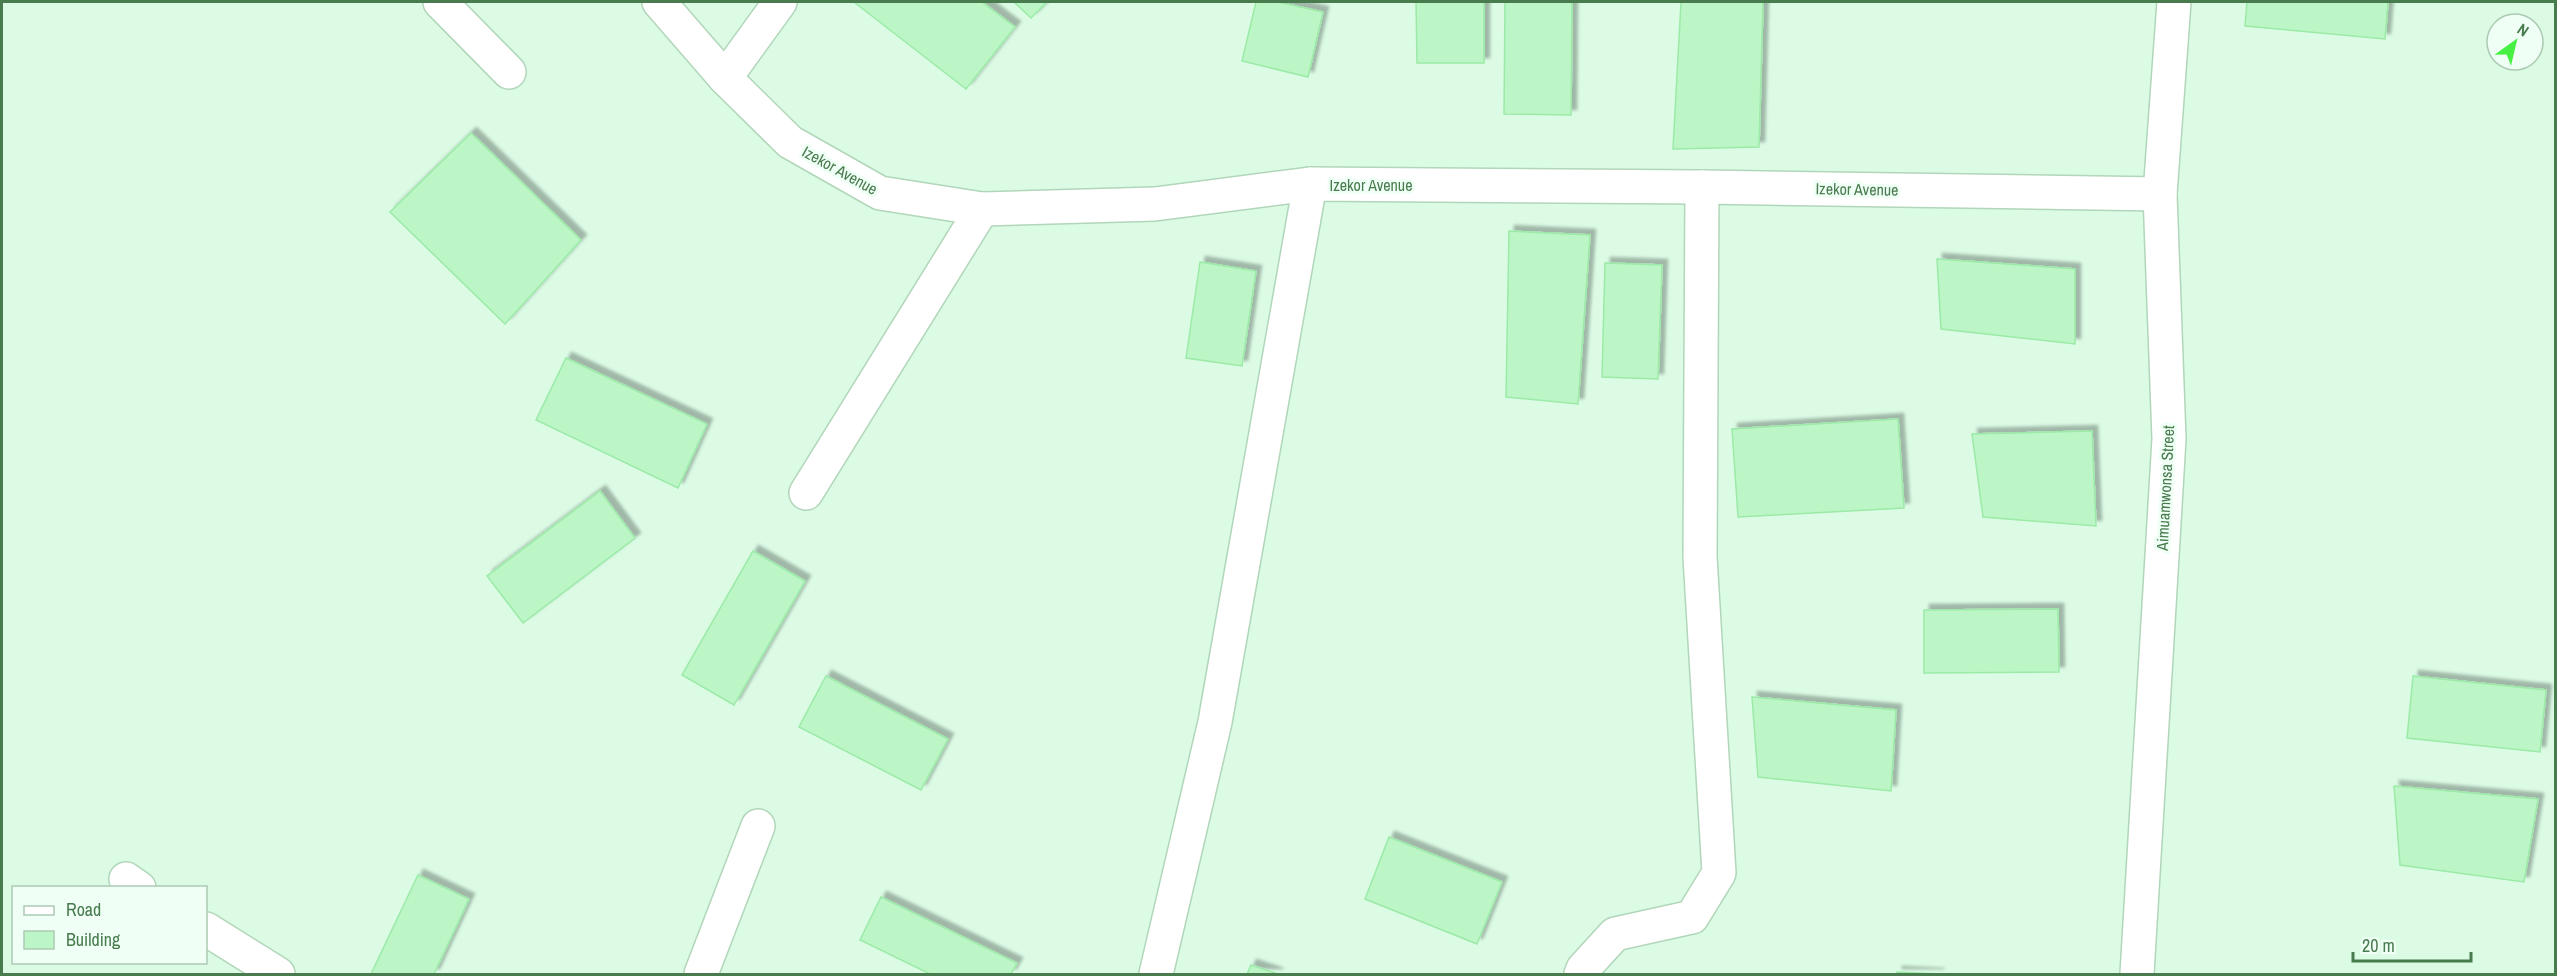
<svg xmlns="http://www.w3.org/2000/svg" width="2557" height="976" viewBox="0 0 2557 976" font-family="'Archivo Narrow',sans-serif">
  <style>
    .residential { fill: #dbfbe5; fill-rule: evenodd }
    .building { fill: #bcf6c6; stroke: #9beaa7; stroke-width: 1.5; filter: url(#shadow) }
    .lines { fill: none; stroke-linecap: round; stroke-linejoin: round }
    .minor-casing { stroke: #b1d6b9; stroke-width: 36 }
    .minor { stroke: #fff; stroke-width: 33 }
    .labels { text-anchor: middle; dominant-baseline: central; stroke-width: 6; stroke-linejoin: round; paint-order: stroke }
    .street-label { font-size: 16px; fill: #487b4e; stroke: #effff5 }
  </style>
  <defs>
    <filter id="shadow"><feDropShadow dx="5.5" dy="-5.5" stdDeviation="1.5" flood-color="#0004"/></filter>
  </defs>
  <rect width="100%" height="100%" fill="#e7fef0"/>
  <!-- residential -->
  <path class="residential" d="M2,2H2555V974H2ZM2497,24H2533V60H2497ZM14,888H206V962H14Z"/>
  <!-- building -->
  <g class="building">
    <polygon points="854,2 982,2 1015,27 966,89"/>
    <polygon points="1014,2 1047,2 1031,18"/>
    <polygon points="1256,2 1278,2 1323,12 1308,77 1242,61"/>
    <polygon points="1416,2 1484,2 1484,63 1417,63"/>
    <polygon points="1505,2 1572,2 1571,115 1504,114"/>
    <polygon points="1681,2 1763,2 1759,147 1673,149"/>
    <polygon points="2247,2 2388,2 2385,39 2245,26"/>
    <polygon points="471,133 581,240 505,324 390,212"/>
    <polygon points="1509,231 1590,235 1578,404 1506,397"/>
    <polygon points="1937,259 2075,269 2075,344 1941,329"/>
    <polygon points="1200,262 1256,271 1242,366 1186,358"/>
    <polygon points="1605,263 1662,265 1658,379 1602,377"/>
    <polygon points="566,358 707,424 678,488 536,420"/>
    <polygon points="1898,419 1904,508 1738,517 1732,429"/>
    <polygon points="2092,431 2096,526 1983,517 1972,434"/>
    <polygon points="600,491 635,538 523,623 487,576"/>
    <polygon points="753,551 805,581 734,705 682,675"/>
    <polygon points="2058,609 2059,672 1924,673 1924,610"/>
    <polygon points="826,676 948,739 921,790 799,727"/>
    <polygon points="2413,676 2546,690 2540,752 2407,738"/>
    <polygon points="1752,697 1896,710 1891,791 1758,777"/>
    <polygon points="2394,786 2538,799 2524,882 2400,865"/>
    <polygon points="1389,837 1502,882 1477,944 1365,899"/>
    <polygon points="418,875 469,899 434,974 371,974"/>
    <polygon points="881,897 1017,963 1011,974 930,974 860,940"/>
    <polygon points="1251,965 1278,974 1247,974"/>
    <polygon points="1897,972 1939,974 1897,974"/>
  </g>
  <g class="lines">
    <!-- minor casing -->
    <g class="minor-casing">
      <g id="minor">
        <polyline points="440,2 509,72"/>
        <polyline points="659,2 725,78 790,142 880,193 982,209 1155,204 1310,184 1702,187 2160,194"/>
        <polyline points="725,78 780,2"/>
        <polyline points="806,493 982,209"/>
        <polyline points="126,879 139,888"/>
        <polyline points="206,929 278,974"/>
        <polyline points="701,974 758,826"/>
        <polyline points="1156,974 1215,722 1310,184"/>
        <polyline points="1581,974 1583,969 1615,934 1692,917 1719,873 1700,557 1702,187"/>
        <polyline points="2137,974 2169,439 2160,194 2174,2"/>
      </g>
    </g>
    <!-- minor -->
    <use href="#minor" class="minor"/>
  </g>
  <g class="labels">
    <!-- street labels -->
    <g class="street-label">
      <text transform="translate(840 170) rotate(29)">Izekor Avenue</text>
      <text x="1371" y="185">Izekor Avenue</text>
      <text transform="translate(1857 189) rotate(1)">Izekor Avenue</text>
      <text transform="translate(2165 488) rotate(-87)">Aimuamwonsa Street</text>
    </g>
  </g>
  <!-- border -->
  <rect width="2557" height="976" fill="none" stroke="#487b4e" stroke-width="6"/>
  <!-- legend -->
  <rect x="12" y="886" width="195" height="78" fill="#effff5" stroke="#accab2" stroke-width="1.5"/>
  <rect x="24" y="906" width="30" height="9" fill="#ffffff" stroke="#accab2" stroke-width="1.5"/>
  <text x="66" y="916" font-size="18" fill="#487b4e">Road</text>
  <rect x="24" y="931" width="30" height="18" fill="#bcf6c6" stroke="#accab2" stroke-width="1.5"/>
  <text x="66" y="946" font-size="18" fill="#487b4e">Building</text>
  <!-- north arrow -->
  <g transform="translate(2515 42) rotate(34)"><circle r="28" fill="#effff5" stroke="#accab2" stroke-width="1.5"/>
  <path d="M0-4.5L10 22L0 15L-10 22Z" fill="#46f143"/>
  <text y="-9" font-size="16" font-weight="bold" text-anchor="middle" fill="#487b4e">N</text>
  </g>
  <!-- scale -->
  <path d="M2353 952v9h118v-9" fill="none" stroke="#487b4e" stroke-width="3"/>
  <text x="2362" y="952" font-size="18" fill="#487b4e" stroke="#effff5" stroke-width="4.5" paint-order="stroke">20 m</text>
</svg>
